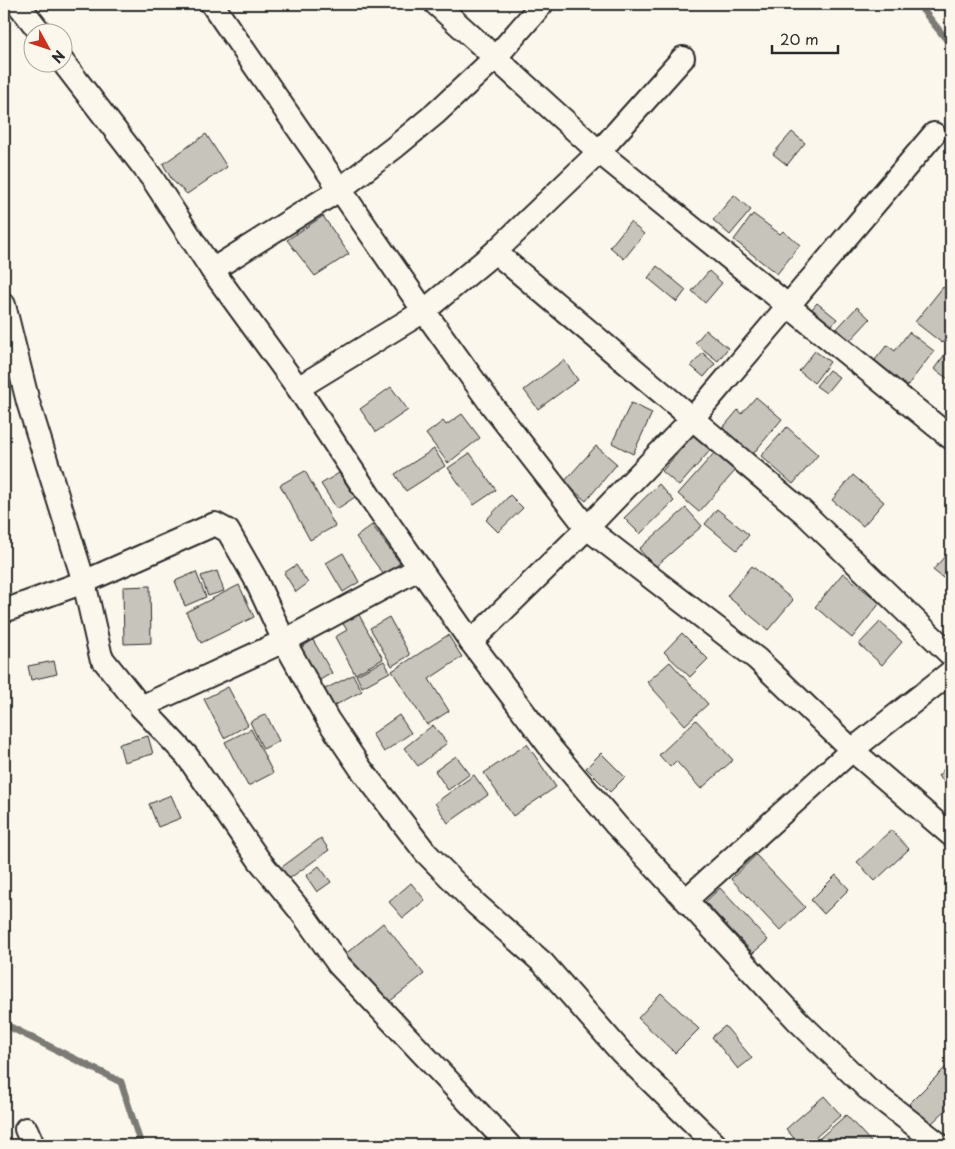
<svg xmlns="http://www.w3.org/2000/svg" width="955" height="1149" viewBox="0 0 955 1149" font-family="'Playpen Sans',sans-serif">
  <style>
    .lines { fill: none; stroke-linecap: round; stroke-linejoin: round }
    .stream { stroke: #7b7a75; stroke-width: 7 }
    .building { fill: #c7c4bc; stroke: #2b2b2b }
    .street-casing { stroke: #2b2b2b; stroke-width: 26 }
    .street { stroke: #fbf7ec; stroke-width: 22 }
  </style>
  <rect width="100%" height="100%" fill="#fbf7ec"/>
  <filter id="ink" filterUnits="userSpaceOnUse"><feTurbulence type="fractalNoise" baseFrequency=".02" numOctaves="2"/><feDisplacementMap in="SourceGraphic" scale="10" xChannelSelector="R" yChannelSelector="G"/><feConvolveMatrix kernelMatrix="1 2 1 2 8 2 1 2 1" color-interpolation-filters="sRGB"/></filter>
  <g filter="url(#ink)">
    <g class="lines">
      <!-- stream -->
      <g class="stream">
        <polyline points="918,4 951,45"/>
        <polyline points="4,1024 121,1082 141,1145"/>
      </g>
    </g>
    <!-- building -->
    <g class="building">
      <polygon points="792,132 805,143 787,165 773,154"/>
      <polygon points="206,134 227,167 187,194 172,180 163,164"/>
      <polygon points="734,195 751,210 730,235 713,220"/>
      <polygon points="753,214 780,234 783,231 800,245 777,274 734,240"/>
      <polygon points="323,216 349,254 315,276 287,240"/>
      <polygon points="630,222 644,234 624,259 610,247"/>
      <polygon points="657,266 686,290 677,302 648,278"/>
      <polygon points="709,271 722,283 705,303 692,291"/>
      <polygon points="943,287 951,294 951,331 942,343 915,322"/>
      <polygon points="817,303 837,319 827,331 808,314"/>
      <polygon points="857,307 870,319 846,345 833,333"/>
      <polygon points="706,330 728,348 718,361 695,343"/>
      <polygon points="909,332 934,351 904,390 871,365 887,345 895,351"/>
      <polygon points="951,346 951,381 934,369"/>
      <polygon points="815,351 830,362 814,383 799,371"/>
      <polygon points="703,353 715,364 704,377 691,366"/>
      <polygon points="564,360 578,380 538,409 524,390"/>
      <polygon points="829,370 839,377 826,393 816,386"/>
      <polygon points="391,387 408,410 376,432 360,409"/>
      <polygon points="756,397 782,419 752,455 721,430 738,410 741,414"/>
      <polygon points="631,403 652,413 633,454 612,443"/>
      <polygon points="462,414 480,438 448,463 426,434 443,421 446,425"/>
      <polygon points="787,427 818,455 793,484 761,456"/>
      <polygon points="697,431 714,446 679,486 662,471"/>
      <polygon points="596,446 617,464 586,501 564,482"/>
      <polygon points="434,449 445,466 406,491 395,474"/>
      <polygon points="715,452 735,471 699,512 678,494"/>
      <polygon points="470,453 496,490 474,505 448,468"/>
      <polygon points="305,471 335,526 310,540 280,485"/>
      <polygon points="339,473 355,497 337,509 321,484"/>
      <polygon points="853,475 884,502 863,526 832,500"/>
      <polygon points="659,484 674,501 640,534 624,518"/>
      <polygon points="510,495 523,508 498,532 486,520"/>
      <polygon points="686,508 702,526 655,567 639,549"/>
      <polygon points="717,509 749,535 737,550 705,524"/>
      <polygon points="372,525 400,563 384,575 356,537"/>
      <polygon points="951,549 951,568 943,578 933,570"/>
      <polygon points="343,553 359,582 343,592 326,563"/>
      <polygon points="296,565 308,583 296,592 284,573"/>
      <polygon points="752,566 793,600 768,630 727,596"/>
      <polygon points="217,571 224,591 208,596 201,576"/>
      <polygon points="196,572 206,597 185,606 175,581"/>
      <polygon points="843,573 880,603 852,638 815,607"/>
      <polygon points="239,585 254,617 201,643 186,612"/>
      <polygon points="150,586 151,643 124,644 123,587"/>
      <polygon points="358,613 383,659 355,674 335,637 347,630 342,622"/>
      <polygon points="389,617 410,655 392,666 370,628"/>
      <polygon points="880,622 902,642 882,665 859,644"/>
      <polygon points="682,633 708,659 690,677 664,652"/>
      <polygon points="448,635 462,657 429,679 449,711 427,725 392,671"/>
      <polygon points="313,640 332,673 318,681 299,649"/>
      <polygon points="54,661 57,674 31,680 28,666"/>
      <polygon points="384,661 390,672 362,687 356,675"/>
      <polygon points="670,662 708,704 685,725 647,682"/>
      <polygon points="353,675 362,691 332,707 323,690"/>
      <polygon points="228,687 248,725 224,738 204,699"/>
      <polygon points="266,714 279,741 263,749 250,722"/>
      <polygon points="399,715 411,733 384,752 372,734"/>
      <polygon points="696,720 733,760 701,789 676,761 670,767 659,755"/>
      <polygon points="433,725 447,743 418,766 404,748"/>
      <polygon points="251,729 273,773 248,786 225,742"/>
      <polygon points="148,736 153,754 124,762 119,744"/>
      <polygon points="527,744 556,787 513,816 484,773"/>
      <polygon points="601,753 625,777 610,792 586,768"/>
      <polygon points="456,756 470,774 448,790 435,771"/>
      <polygon points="951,761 951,788 938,776"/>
      <polygon points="474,775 488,795 448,823 435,803"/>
      <polygon points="171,795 181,818 158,827 149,804"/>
      <polygon points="891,830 909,849 875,881 857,862"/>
      <polygon points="321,838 329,850 286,881 278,870"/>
      <polygon points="756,855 805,907 780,931 731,879"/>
      <polygon points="319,866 331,882 317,892 306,876"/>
      <polygon points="836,875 849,889 824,914 811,900"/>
      <polygon points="411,883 425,900 403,918 389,902"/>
      <polygon points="720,888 768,940 753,953 705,902"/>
      <polygon points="383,923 424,974 384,1006 343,956"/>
      <polygon points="661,993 699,1029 675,1053 638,1018"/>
      <polygon points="725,1026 752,1058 738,1069 712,1037"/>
      <polygon points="951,1062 951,1105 930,1125 909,1104"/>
      <polygon points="824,1096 841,1115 807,1145 800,1145 786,1129"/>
      <polygon points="846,1115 871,1142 867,1145 812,1145"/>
    </g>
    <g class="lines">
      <!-- street casing -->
      <g class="street-casing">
        <g id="street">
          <polyline points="18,4 40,32"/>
          <polyline points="212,4 424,311 493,407 587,528 757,659 852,750 951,835"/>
          <polyline points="436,4 599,152 951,438"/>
          <polyline points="62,61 152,178 212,270 298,388 370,497 471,642 553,751 616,825 797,1020 867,1088 940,1145"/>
          <polyline points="495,252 803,512 951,655"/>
          <polyline points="212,270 339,190 395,147 436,113 496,57 542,4"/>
          <polyline points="4,305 28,402 84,582 101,657 141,707 187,756 259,860 302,913 339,965 509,1145"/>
          <polyline points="298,388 424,311 495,252 599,152 683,58"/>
          <polyline points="4,611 84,582 215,524 228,531 255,578 284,641 328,720 361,769 426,853 476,904 543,963 621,1052 716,1145"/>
          <polyline points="471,642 587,528 693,418 934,134"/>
          <polyline points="141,707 284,641 420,568"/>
          <polyline points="687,899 852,750 951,672"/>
          <polyline points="26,1129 33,1145"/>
        </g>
      </g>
      <!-- street -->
      <use href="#street" class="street"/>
    </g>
  </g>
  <!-- margin -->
  <rect width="955" height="1149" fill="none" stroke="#fbf7ec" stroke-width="20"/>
  <rect x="10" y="10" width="935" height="1129" fill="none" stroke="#2b2b2b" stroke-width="2" filter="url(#ink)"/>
  <!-- north arrow -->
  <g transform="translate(48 48) rotate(130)"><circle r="24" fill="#fbf7ec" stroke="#a8a59f"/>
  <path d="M0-4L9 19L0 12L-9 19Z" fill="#c8321e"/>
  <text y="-8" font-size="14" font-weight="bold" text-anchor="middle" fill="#2b2b2b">N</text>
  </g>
  <!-- scale -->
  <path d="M772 45v8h66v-8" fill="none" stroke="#2b2b2b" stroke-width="2.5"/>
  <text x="780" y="45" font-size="15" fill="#2b2b2b" stroke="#fbf7ec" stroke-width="4" paint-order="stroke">20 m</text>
</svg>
